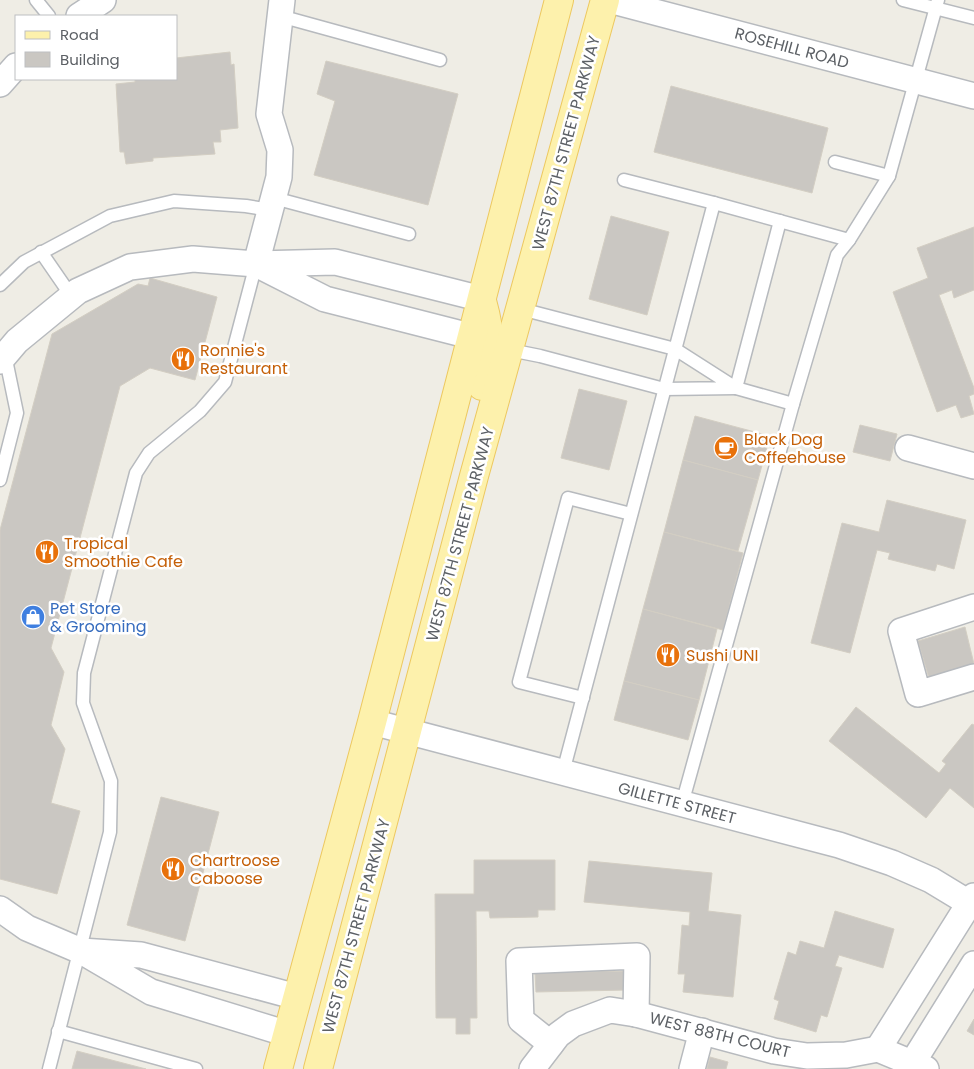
<svg xmlns="http://www.w3.org/2000/svg" width="974" height="1069" viewBox="0 0 974 1069" font-family="Poppins,sans-serif">
  <style>
    .building { fill: #cac7c2; stroke: #d3cec3 }
    .lines { fill: none; stroke-linecap: round; stroke-linejoin: round }
    .lane-casing { stroke: #b7babe; stroke-width: 15 }
    .street-casing { stroke: #b7babe; stroke-width: 28 }
    .primary-casing { stroke: #edc85f; stroke-width: 30 }
    .lane { stroke: #fff; stroke-width: 12 }
    .street { stroke: #fff; stroke-width: 25 }
    .primary { stroke: #fdf1ac; stroke-width: 28 }
    .labels { text-anchor: middle; dominant-baseline: central; stroke-width: 5; stroke-linejoin: round; paint-order: stroke }
    .street-label { font-size: 16px; fill: #5c6065; stroke: #fff }
    .food-label { font-size: 16px; fill: #c56008; stroke: #fff; text-anchor: start }
    .shop-label { font-size: 16px; fill: #366cbe; stroke: #fff; text-anchor: start }
  </style>
  <rect width="100%" height="100%" fill="#efede5"/>
  <!-- building -->
  <g class="building">
    <polygon points="230,52 231,65 234,64 238,128 220,130 221,142 213,142 215,154 153,158 153,161 126,164 124,152 120,152 116,84 135,82 135,79 176,79 176,58"/>
    <polygon points="326,61 458,94 428,205 314,175 335,101 317,94"/>
    <polygon points="671,86 828,128 812,193 654,152"/>
    <polygon points="611,216 669,232 647,315 589,299"/>
    <polygon points="974,227 974,290 954,298 952,290 939,295 974,388 974,394 969,396 974,414 961,418 956,405 937,412 893,292 928,278 917,248"/>
    <polygon points="150,278 217,297 195,380 150,368 120,386 51,648 64,672 51,725 65,749 51,803 80,811 57,894 0,879 0,530 52,334 138,284 148,286"/>
    <polygon points="579,389 627,401 609,470 561,458"/>
    <polygon points="695,416 770,436 758,480 683,460"/>
    <polygon points="860,425 897,434 890,461 853,452"/>
    <polygon points="683,460 758,480 738,551 664,532"/>
    <polygon points="887,500 966,520 954,569 937,564 935,571 888,559 890,553 877,550 850,653 811,643 842,523 879,532"/>
    <polygon points="664,532 743,553 723,630 643,609"/>
    <polygon points="643,609 717,629 699,700 624,681"/>
    <polygon points="965,627 974,664 929,678 918,641"/>
    <polygon points="624,681 699,700 688,740 614,720"/>
    <polygon points="856,707 939,773 946,764 942,761 972,724 974,725 974,808 950,788 926,818 829,741"/>
    <polygon points="161,797 219,812 185,941 127,925"/>
    <polygon points="474,860 555,860 555,910 538,910 538,917 490,918 489,911 476,911 477,1018 470,1018 470,1034 456,1034 456,1018 436,1018 435,894 474,894"/>
    <polygon points="589,861 712,873 708,911 741,915 733,997 683,992 685,974 678,974 682,925 689,926 690,912 584,902"/>
    <polygon points="835,911 894,929 883,968 839,955 835,966 842,968 827,1017 821,1015 816,1032 774,1019 779,1001 774,999 788,952 796,955 800,941 824,948"/>
    <polygon points="626,971 627,990 536,992 535,973"/>
    <polygon points="974,1019 974,1035 967,1031"/>
    <polygon points="77,1051 146,1069 72,1069"/>
    <polygon points="710,1057 728,1062 726,1069 707,1069"/>
  </g>
  <g class="lines">
    <!-- lane casing -->
    <g class="lane-casing">
      <g id="lane">
        <polyline points="36,0 49,16"/>
        <polyline points="903,0 974,18"/>
        <polyline points="280,16 440,60"/>
        <polyline points="835,162 889,176"/>
        <polyline points="624,180 714,203"/>
        <polyline points="274,198 409,234"/>
        <polyline points="780,221 736,388 793,404"/>
        <polyline points="849,240 889,176 938,0"/>
        <polyline points="41,252 72,297"/>
        <polyline points="0,285 24,262 110,216 174,201 246,206 270,210"/>
        <polyline points="510,350 540,356 664,389 736,388 675,349 521,309"/>
        <polyline points="0,480 17,413 5,355"/>
        <polyline points="583,698 519,682 568,498 631,514"/>
        <polyline points="563,772 714,203 849,240 837,255 793,404 682,804"/>
        <polyline points="58,1031 196,1069"/>
        <polyline points="49,1069 110,832 111,781 83,703 84,673 136,473 149,453 200,411 225,382 256,264"/>
      </g>
    </g>
    <!-- street casing -->
    <g class="street-casing">
      <g id="street">
        <polyline points="609,0 974,96"/>
        <polyline points="79,16 103,0"/>
        <polyline points="0,84 16,66"/>
        <polyline points="470,336 325,299 256,264 335,262 482,299"/>
        <polyline points="0,361 17,341 78,291 130,267 193,259 256,264 279,177 280,150 269,114 282,0"/>
        <polyline points="908,448 974,466"/>
        <polyline points="974,607 901,631 918,694 974,677"/>
        <polyline points="372,722 839,845 892,863 931,880 974,906"/>
        <polyline points="0,909 27,928 81,951"/>
        <polyline points="288,1034 151,992 81,951 141,955 297,997"/>
        <polyline points="551,1044 521,1020 519,961 637,956 636,1014"/>
        <polyline points="878,1049 974,896"/>
        <polyline points="913,1062 974,964"/>
        <polyline points="532,1069 558,1035 573,1024 610,1010 636,1014 774,1051 807,1056 846,1055 878,1049 926,1069"/>
        <polyline points="692,1069 702,1031"/>
      </g>
    </g>
    <!-- primary casing -->
    <g class="primary-casing">
      <g id="primary">
        <path d="M482,386C491,350 492,337 482,301"/>
        <polyline points="278,1069 372,722 559,0"/>
        <polyline points="318,1069 474,476 605,0"/>
      </g>
    </g>
    <!-- lane -->
    <use href="#lane" class="lane"/>
    <!-- street -->
    <use href="#street" class="street"/>
    <!-- primary -->
    <use href="#primary" class="primary"/>
  </g>
  <!-- icons -->
  <defs>
    <g id="restaurant-disc" transform="scale(1.25)"><circle r="9.5" fill="#e8710a" stroke="#fff"/><path d="M-5-6h1v4h1v-4h1v4h1v-4h1v5L-1.5 .5V6h-2V.5L-5-1ZM5-6V6H3V1.5H1.5Q1.5-4 5-6Z" fill="#fff"/></g>
    <g id="cafe-disc" transform="scale(1.25)"><circle r="9.5" fill="#e8710a" stroke="#fff"/><path d="M-5.5-4.5H6V0H3Q3 3.5 0 3.5H-2.5Q-5.5 3.5-5.5 0ZM3-3.2v2h1.7v-2ZM-6 4.5H4V6H-6Z" fill="#fff"/></g>
    <g id="shop-disc" transform="scale(1.25)"><circle r="9.5" fill="#3f7fe0" stroke="#fff"/><path d="M-5-2.5h2.3a2.7 3.5 0 0 1 5.4 0H5L5.5 6h-11ZM-1.5-2.5h3a1.5 2.3 0 0 0-3 0Z" fill="#fff"/></g>
  </defs>
  <g fill-rule="evenodd">
    <use href="#restaurant-disc" x="183" y="359"/>
    <use href="#cafe-disc" x="726" y="448"/>
    <use href="#restaurant-disc" x="47" y="552"/>
    <use href="#shop-disc" x="33" y="617"/>
    <use href="#restaurant-disc" x="668" y="655"/>
    <use href="#restaurant-disc" x="173" y="869"/>
  </g>
  <g class="labels">
    <!-- street labels -->
    <g class="street-label">
      <text transform="translate(792 48) rotate(15)">ROSEHILL ROAD</text>
      <text transform="translate(566 143) rotate(-75)">WEST 87TH STREET PARKWAY</text>
      <text transform="translate(460 534) rotate(-75)">WEST 87TH STREET PARKWAY</text>
      <text transform="translate(677 803) rotate(15)">GILLETTE STREET</text>
      <text transform="translate(356 926) rotate(-75)">WEST 87TH STREET PARKWAY</text>
      <text transform="translate(720 1035) rotate(14)">WEST 88TH COURT</text>
    </g>
    <!-- food labels -->
    <g class="food-label">
      <text x="200" y="350">Ronnie's<tspan x="200" dy="18">Restaurant</tspan></text>
      <text x="744" y="439">Black Dog<tspan x="744" dy="18">Coffeehouse</tspan></text>
      <text x="64" y="543">Tropical<tspan x="64" dy="18">Smoothie Cafe</tspan></text>
      <text x="686" y="655">Sushi UNI</text>
      <text x="190" y="860">Chartroose<tspan x="190" dy="18">Caboose</tspan></text>
    </g>
    <!-- shop labels -->
    <g class="shop-label">
      <text x="50" y="608">Pet Store<tspan x="50" dy="18">&amp; Grooming</tspan></text>
    </g>
  </g>
  <!-- legend -->
  <rect x="15" y="15" width="162" height="65" fill="#ffffff" stroke="#bebfc1"/>
  <rect x="25" y="31" width="25" height="8" fill="#fdf1ac" stroke="#bebfc1"/>
  <text x="60" y="40" font-size="15" fill="#5c6065">Road</text>
  <rect x="25" y="52" width="25" height="15" fill="#cac7c2" stroke="#bebfc1"/>
  <text x="60" y="65" font-size="15" fill="#5c6065">Building</text>
</svg>
